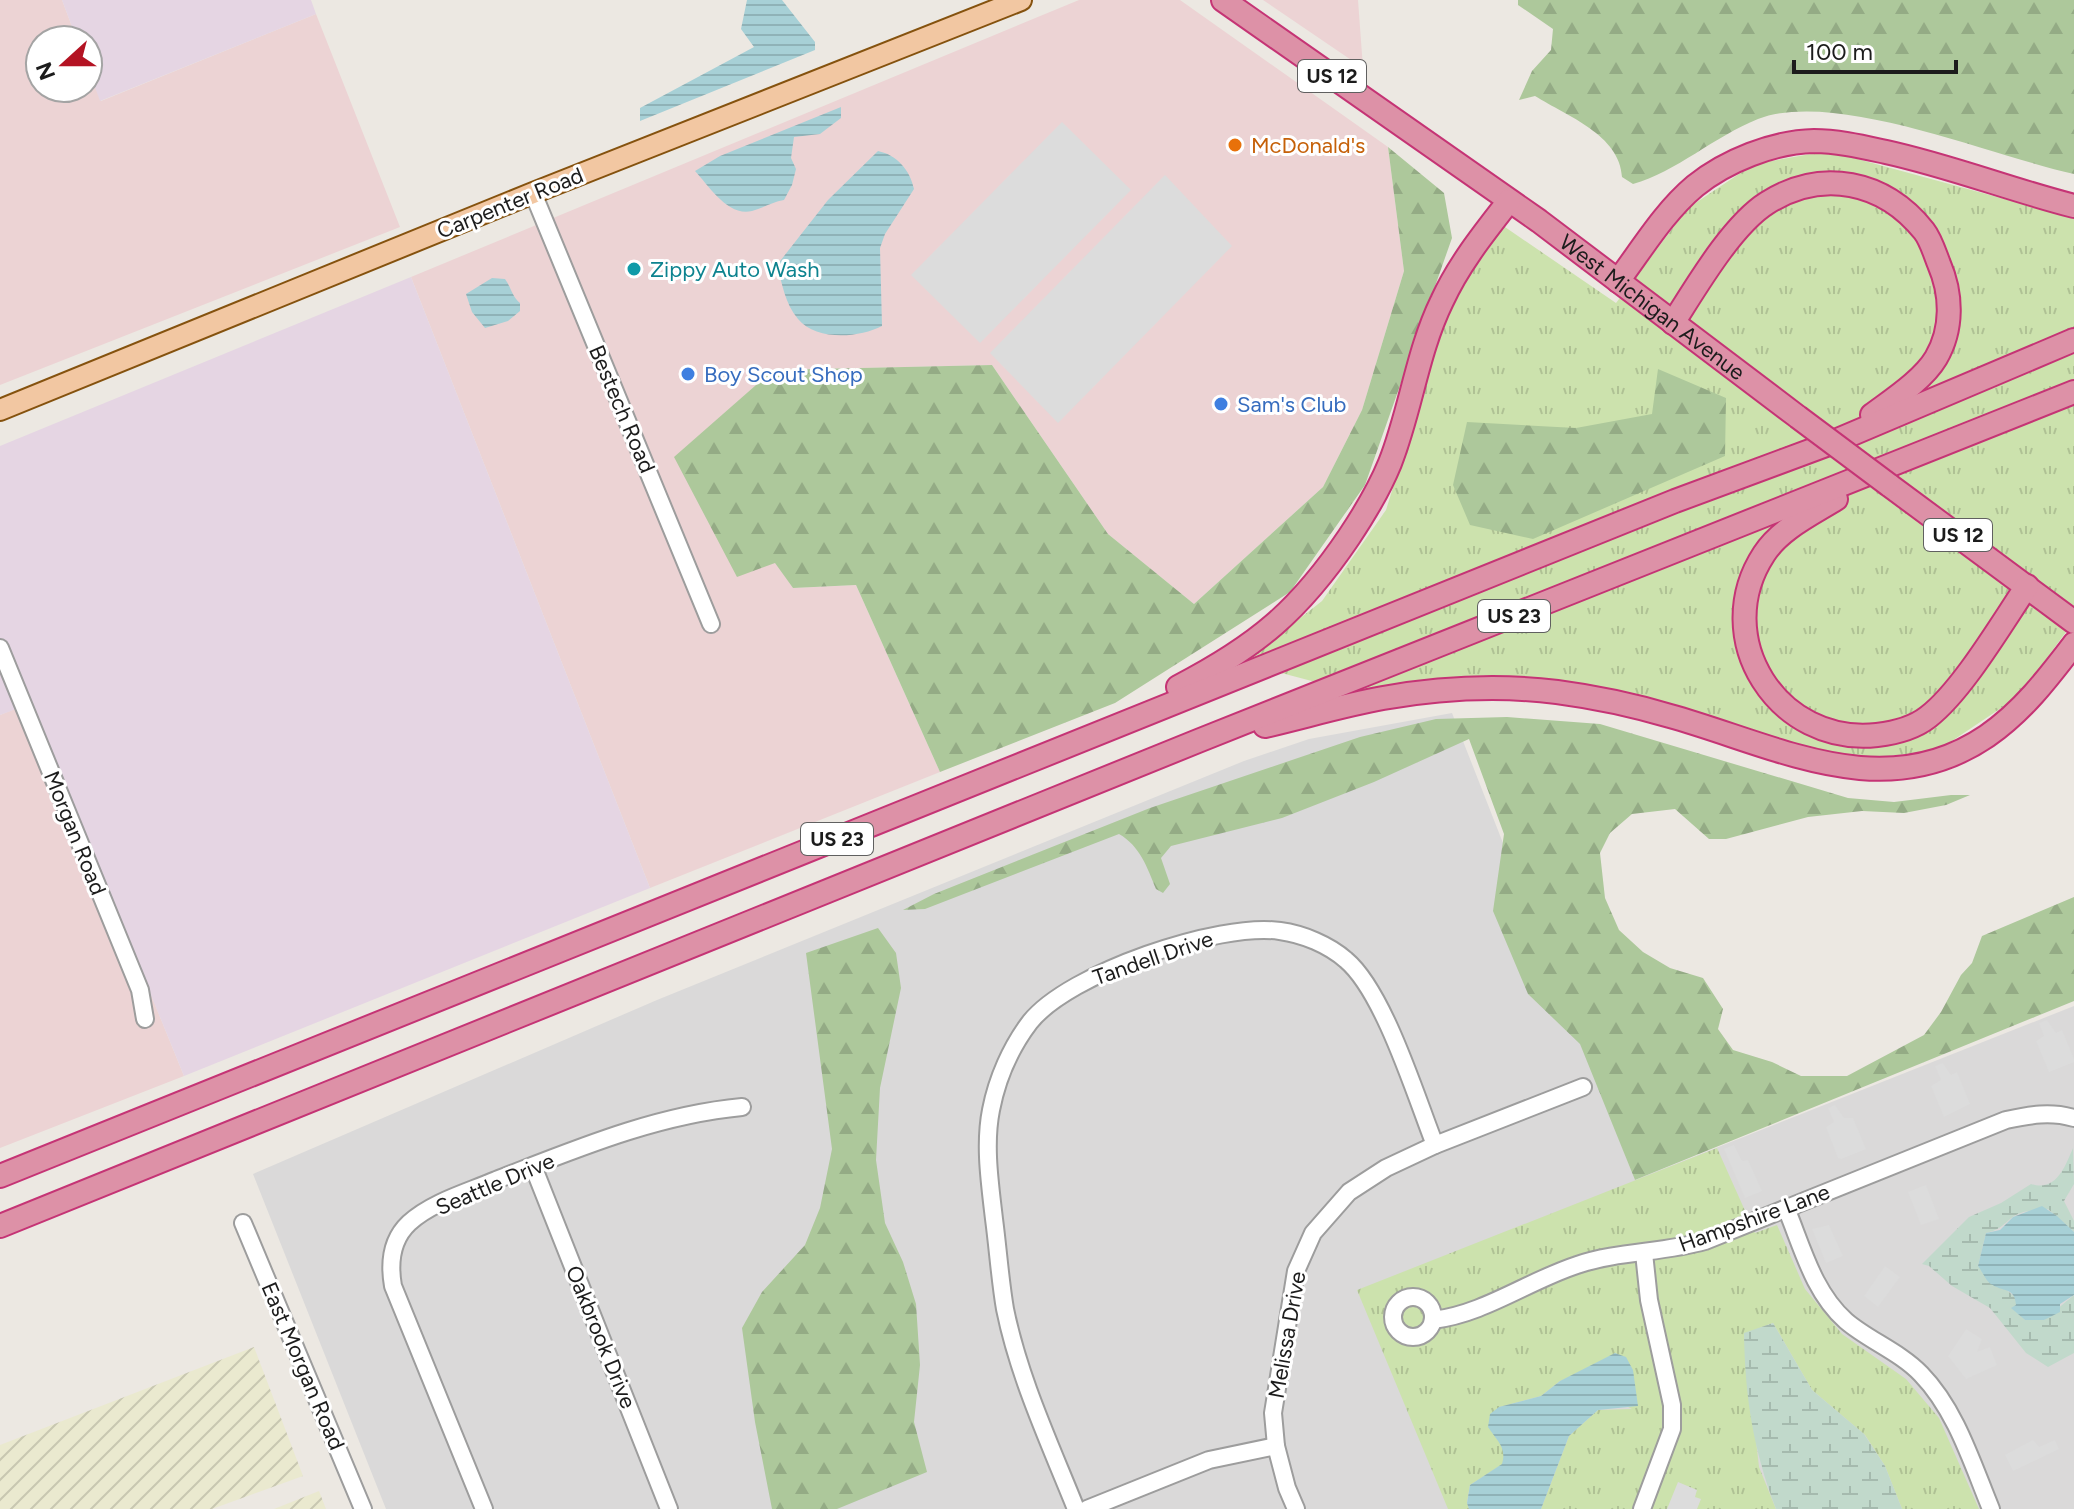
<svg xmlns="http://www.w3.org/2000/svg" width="2074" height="1509" viewBox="0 0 2074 1509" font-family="Figtree,sans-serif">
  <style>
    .residential { fill: #dad9d9 }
    .commercial { fill: #ecd3d4 }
    .industrial { fill: #e5d5e3 }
    .farmland { fill: url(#farmland-furrows) }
    .grass { fill: url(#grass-tufts) }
    .forest { fill: url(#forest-firs) }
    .wetland { fill: url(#wetland-marsh) }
    .parking { fill: #dcdcdc }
    .water { fill: url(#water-rules) }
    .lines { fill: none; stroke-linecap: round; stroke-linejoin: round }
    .minor-casing { stroke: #9d9d9d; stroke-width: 20 }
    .major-casing { stroke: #85520e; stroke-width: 24 }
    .highway-casing { stroke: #c53475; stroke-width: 26 }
    .minor { stroke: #fff; stroke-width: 16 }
    .major { stroke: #f2c7a2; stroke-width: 20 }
    .highway { stroke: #dd91a7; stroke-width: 22 }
    .highway-bridge-casing { stroke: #c53475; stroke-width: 26; stroke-linecap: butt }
    .highway-bridge { stroke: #dd91a7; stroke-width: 22 }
    .food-dot { fill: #e8710a; stroke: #fff; stroke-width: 3 }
    .culture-dot { fill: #0f9aa8; stroke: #fff; stroke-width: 3 }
    .shop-dot { fill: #3f7fe0; stroke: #fff; stroke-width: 3 }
    .labels { text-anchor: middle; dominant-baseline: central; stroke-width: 6; stroke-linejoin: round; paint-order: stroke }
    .shield { fill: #fff; stroke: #606060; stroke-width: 2 }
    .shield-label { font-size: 20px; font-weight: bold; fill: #1c1c1c }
    .food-label { font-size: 22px; fill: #c56008; stroke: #fff; text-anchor: start }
    .street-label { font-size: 22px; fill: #1c1c1c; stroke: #fff }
    .culture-label { font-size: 22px; fill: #0d838f; stroke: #fff; text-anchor: start }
    .shop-label { font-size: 22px; fill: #366cbe; stroke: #fff; text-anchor: start }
  </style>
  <defs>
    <pattern id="farmland-furrows" width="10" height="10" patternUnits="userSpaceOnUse" patternTransform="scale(2)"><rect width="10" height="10" fill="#eae9cf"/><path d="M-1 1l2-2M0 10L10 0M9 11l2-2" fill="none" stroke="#c8c7b1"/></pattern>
    <pattern id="grass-tufts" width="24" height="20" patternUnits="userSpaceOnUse" patternTransform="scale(2)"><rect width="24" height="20" fill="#cce2ad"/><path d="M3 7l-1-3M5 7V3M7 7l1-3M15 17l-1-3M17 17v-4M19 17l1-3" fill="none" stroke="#afc194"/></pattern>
    <pattern id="forest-firs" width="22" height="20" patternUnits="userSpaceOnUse" patternTransform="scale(2)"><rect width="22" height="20" fill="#adc89b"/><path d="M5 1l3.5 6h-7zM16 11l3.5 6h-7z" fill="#94ab85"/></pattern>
    <pattern id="wetland-marsh" width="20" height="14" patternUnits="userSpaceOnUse" patternTransform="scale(2)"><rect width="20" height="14" fill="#c1d9cb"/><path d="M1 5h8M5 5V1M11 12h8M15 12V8" fill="none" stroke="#a5baae"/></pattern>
    <pattern id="water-rules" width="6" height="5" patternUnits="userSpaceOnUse" patternTransform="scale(2)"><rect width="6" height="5" fill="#a7d0d6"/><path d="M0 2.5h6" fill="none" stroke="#8fb2b7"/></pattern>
  </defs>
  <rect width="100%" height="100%" fill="#ece8e2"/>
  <!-- residential -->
  <polygon class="residential" points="1452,713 1635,1180 2074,1006 2074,1509 386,1509 253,1174 657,1000 1244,761 1309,739"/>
  <!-- commercial -->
  <g class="commercial">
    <polygon points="0,0 62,0 77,40 40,40 40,88 88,88 88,68 101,101 316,14 400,227 0,385"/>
    <polygon points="1079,0 1180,0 1388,147 1404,271 1362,410 1323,487 1194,604 1108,534 992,365 773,370 675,458 776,563 793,588 856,585 940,772 650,888 411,277"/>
    <polygon points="1263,0 1358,0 1363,68"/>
    <polygon points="32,702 184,1076 0,1148 0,715"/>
  </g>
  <!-- industrial -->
  <g class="industrial">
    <polygon points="62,0 311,0 316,14 100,101 88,68 88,40 77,40"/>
    <polygon points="411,277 650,888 184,1076 32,703 0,715 0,446"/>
  </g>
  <!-- farmland -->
  <g class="farmland">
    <polygon points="254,1347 303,1476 212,1509 0,1509 0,1445"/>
    <polygon points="319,1491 326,1509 274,1509"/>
  </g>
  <!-- grass -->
  <g class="grass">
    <polygon points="1828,151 2074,218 2074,621 2019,696 1937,751 1851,760 1592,687 1475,676 1361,694 1243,663 1322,601 1386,510 1450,305 1502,225 1616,303 1688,208 1754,164"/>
    <path d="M1717,1148L1755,1233L1777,1225L1805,1289L1842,1334L1906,1379L1939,1418L1979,1509H1902L1885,1466L1865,1435L1812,1390L1773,1323L1744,1334L1759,1467L1776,1509H1541L1569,1436L1598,1410L1632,1409L1571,1377L1560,1381L1541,1396L1500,1407L1496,1438C1505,1446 1506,1453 1503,1464L1470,1485L1467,1502L1469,1509H1448L1357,1290Z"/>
  </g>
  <!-- forest -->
  <g class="forest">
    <path d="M1518,0H2074V174C1991,156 1836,89 1758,119C1715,136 1676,172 1633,184L1622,177C1620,135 1567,116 1535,96L1519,100L1532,71L1551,50L1553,29L1518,5Z"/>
    <polygon points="1388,147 1444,193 1452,238 1365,485 1290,592 1115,703 940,772 856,585 793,588 775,563 737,577 674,457 773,370 992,365 1108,534 1194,604 1323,487 1362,410 1404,271"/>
    <polygon points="1658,369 1726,398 1725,456 1533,539 1470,525 1453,485 1467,422 1576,428 1652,414"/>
    <path d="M1507,717L1600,724L1848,798L1894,802L1951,795H1970L1946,805L1904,813L1862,811L1808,817L1726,839H1709L1675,809L1632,814L1610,833L1600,853L1605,898L1619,930L1643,952L1670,968L1703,978L1723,1009L1718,1029L1733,1050L1772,1062L1801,1076H1847L1924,1035L1941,1012L1961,975L1972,963L1982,936L2074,897V1001L1635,1180L1580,1044L1528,994L1493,911L1504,834L1469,739L1374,782L1282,818L1171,846L1161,858L1170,884L1163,893L1156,889C1147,867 1140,846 1119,834L925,909L903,910L934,894L1150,808L1360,737L1436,719Z"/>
    <polygon points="878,928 896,953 901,988 880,1088 876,1160 885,1223 903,1262 916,1304 920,1365 914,1422 927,1472 837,1509 772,1509 755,1422 742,1328 762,1292 805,1245 820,1208 832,1149 806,953"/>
  </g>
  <!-- wetland -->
  <g class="wetland">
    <path d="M2073,1148L2074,1184L2064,1201L2074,1221V1232L2048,1209C2038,1210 2024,1210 2014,1216C2003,1224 2002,1229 1986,1233L1978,1266L2016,1298L2017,1305L2012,1308L2025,1320H2044L2074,1295V1353L2048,1367L2026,1353L1990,1308L1952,1286L1929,1266L1922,1264L1969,1217L2001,1203L2031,1184C2056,1192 2065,1167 2073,1148Z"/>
    <path d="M1773,1323L1812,1390L1864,1434L1885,1466L1902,1509H1776C1753,1449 1745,1397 1744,1333Z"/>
  </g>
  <!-- parking -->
  <g class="parking">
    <polygon points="1062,122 1131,190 980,343 911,275"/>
    <polygon points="1165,175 1232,246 1058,423 990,353"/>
    <polygon points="2047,1020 2056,1033 2062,1030 2074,1059 2074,1062 2049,1072 2036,1041 2044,1036 2039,1023"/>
    <polygon points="1943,1063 1951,1075 1957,1072 1970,1104 1944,1117 1931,1086 1941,1080 1935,1066"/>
    <polygon points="1835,1105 1844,1118 1853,1118 1866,1149 1841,1159 1838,1158 1826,1127 1834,1122 1828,1108"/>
    <polygon points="1734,1145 1742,1161 1748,1160 1762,1191 1745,1198 1724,1149"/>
    <polygon points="1926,1185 1939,1219 1921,1225 1908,1192"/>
    <polygon points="1829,1225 1843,1256 1826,1263 1812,1229"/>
    <polygon points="1885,1266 1900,1277 1878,1307 1864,1296"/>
    <polygon points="1966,1329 1982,1339 1977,1352 1990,1347 1997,1365 1966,1379 1948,1356"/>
    <polygon points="2033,1440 2039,1447 2055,1440 2059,1449 2013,1471 2005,1455"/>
    <polygon points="1678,1482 1697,1490 1695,1497 1701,1499 1697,1509 1667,1509"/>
  </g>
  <!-- water -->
  <g class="water">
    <polygon points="747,0 782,0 815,42 815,50 640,121 640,108 754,47 741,29"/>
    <path d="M841,107V118L820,134L794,137L791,158L796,169L792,185L784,200C772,202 763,208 752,211C728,217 709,186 695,171L720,156Z"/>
    <path d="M878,151C897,155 910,170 914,189L885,234L880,248L882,326C859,338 816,341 798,319C785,304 782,283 777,265L828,200Z"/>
    <path d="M492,278L505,279C511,287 512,297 520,303V311L508,321L485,328L472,312L466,294Z"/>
    <path d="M2042,1206L2057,1216L2074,1232V1295L2060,1304V1312L2044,1320H2025L2011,1308L2016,1305C2015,1287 2002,1292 1991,1284C1986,1281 1982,1271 1978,1266L1986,1233L2000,1230L2013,1217Z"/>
    <path d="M1615,1353L1626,1357L1633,1370L1638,1406L1598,1410L1569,1436L1541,1509H1469L1467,1503L1470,1485L1502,1464C1507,1447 1497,1441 1488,1427L1490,1414L1499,1407L1541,1396L1560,1381Z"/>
  </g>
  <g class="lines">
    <!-- minor casing -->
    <g class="minor-casing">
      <g id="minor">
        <polyline points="533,193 711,624"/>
        <polyline points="0,648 140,990 145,1019"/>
        <polyline points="533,1166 669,1509"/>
        <path d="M1786,1208C1802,1246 1813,1292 1846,1321C1868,1340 1900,1352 1921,1374C1956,1410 1972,1463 1991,1509"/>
        <polyline points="243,1223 363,1509"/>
        <circle cx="1413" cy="1317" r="20"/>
        <path d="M1433,1320C1484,1314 1528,1281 1577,1265C1618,1251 1663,1253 1705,1241L2006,1120C2030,1115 2050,1111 2074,1118"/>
        <path d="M484,1509L393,1286C389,1263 391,1240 409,1223C432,1202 468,1192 496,1180C576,1149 656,1115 742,1107"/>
        <path d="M1076,1509C1050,1444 1019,1378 1005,1309C1000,1280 998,1249 994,1219C990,1184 984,1145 991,1110C997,1079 1011,1047 1030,1022C1069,973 1219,922 1280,931C1303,934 1329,945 1346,960C1384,992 1416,1097 1435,1145"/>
        <polyline points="1087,1509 1209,1460 1276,1446"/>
        <polyline points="1296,1509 1287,1488 1276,1446 1273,1413 1296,1271 1313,1233 1349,1192 1386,1168 1435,1145 1583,1087"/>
        <polyline points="1642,1509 1672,1429 1672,1405 1649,1300 1644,1253"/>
      </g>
    </g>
    <!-- major casing -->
    <g class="major-casing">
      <polyline id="major" points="0,410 533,193 1021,0"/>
    </g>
    <!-- highway casing -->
    <g class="highway-casing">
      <g id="highway">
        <path id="s1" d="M1223,0L1539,221L1798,417"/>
        <path d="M1618,281C1642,249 1664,212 1695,186C1726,161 1773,142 1814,141C1838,141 1863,147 1886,152C1950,166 2011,190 2074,206"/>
        <path d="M1673,323C1696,287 1732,225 1767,203C1822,168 1884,181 1924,231C1931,240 1935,254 1939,264C1952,294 1953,329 1936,358C1923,380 1892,400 1872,415"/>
        <polyline points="1889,485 2074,622"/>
        <path d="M1836,499C1812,514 1780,529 1764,554C1709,638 1778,746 1877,735C1894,733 1914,728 1928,717C1962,691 2002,623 2027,586"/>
        <path d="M1178,687C1257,646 1299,611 1349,537C1365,513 1379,490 1390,463C1411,410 1417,352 1442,301C1459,264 1484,233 1509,201"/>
        <path d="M1265,726C1304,717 1344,705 1383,698C1440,688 1500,685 1557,692C1595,697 1633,705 1670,716C1775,745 1883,807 1987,736C2023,711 2048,678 2074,644"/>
        <polyline points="0,1176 1675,501 1826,445 2074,340"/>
        <polyline points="0,1226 1198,741 2074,392"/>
      </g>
    </g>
    <!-- minor -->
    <use href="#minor" class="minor"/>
    <!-- major -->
    <use href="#major" class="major"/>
    <!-- highway -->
    <use href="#highway" class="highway"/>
    <!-- highway-bridge casing -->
    <g class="highway-bridge-casing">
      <polyline id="highway-bridge" points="1798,417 1889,485"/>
    </g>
    <!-- highway-bridge -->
    <use href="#highway-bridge" class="highway-bridge"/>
  </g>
  <!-- markers -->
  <circle class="food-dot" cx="1235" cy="145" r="8"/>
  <circle class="culture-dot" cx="634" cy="269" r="8"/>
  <g class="shop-dot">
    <circle cx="688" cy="374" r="8"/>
    <circle cx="1221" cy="404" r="8"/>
  </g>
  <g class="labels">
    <!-- shield labels -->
    <g class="shield">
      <rect x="1298" y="60" width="68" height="32" rx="6"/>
      <rect x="1924" y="519" width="68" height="32" rx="6"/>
      <rect x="1478" y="600" width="72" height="32" rx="6"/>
      <rect x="801" y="823" width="72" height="32" rx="6"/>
    </g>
    <g class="shield-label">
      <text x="1332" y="76">US 12</text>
      <text x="1958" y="535">US 12</text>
      <text x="1514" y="616">US 23</text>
      <text x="837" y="839">US 23</text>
    </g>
    <!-- food labels -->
    <g class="food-label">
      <text x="1251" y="145">McDonald's</text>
    </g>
    <!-- street labels -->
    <g class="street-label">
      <text transform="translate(510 203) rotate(-22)">Carpenter Road</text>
      <text stroke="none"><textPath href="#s1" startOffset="528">West Michigan Avenue</textPath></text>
      <text transform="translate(622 409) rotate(67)">Bestech Road</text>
      <text transform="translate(75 833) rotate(68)">Morgan Road</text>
      <text transform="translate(1153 958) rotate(-19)">Tandell Drive</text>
      <text transform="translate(495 1184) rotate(-23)">Seattle Drive</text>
      <text transform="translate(1754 1218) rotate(-20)">Hampshire Lane</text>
      <text transform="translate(1287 1335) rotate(-80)">Melissa Drive</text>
      <text transform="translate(601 1337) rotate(68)">Oakbrook Drive</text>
      <text transform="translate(303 1366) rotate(67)">East Morgan Road</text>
    </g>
    <!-- culture labels -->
    <g class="culture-label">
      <text x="650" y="269">Zippy Auto Wash</text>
    </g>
    <!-- shop labels -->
    <g class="shop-label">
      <text x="704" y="374">Boy Scout Shop</text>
      <text x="1237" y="404">Sam's Club</text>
    </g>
  </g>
  <!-- north arrow -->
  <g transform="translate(64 64) rotate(249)"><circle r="38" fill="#ffffff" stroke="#a4a4a4" stroke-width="2"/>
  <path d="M0-6L14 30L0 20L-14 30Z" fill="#b41323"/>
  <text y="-12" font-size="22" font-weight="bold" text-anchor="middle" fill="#1c1c1c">N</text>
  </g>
  <!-- scale -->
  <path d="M1794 60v12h162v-12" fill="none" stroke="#1c1c1c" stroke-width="4"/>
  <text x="1806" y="60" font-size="24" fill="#1c1c1c" stroke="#ffffff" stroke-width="6" paint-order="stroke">100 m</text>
</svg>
